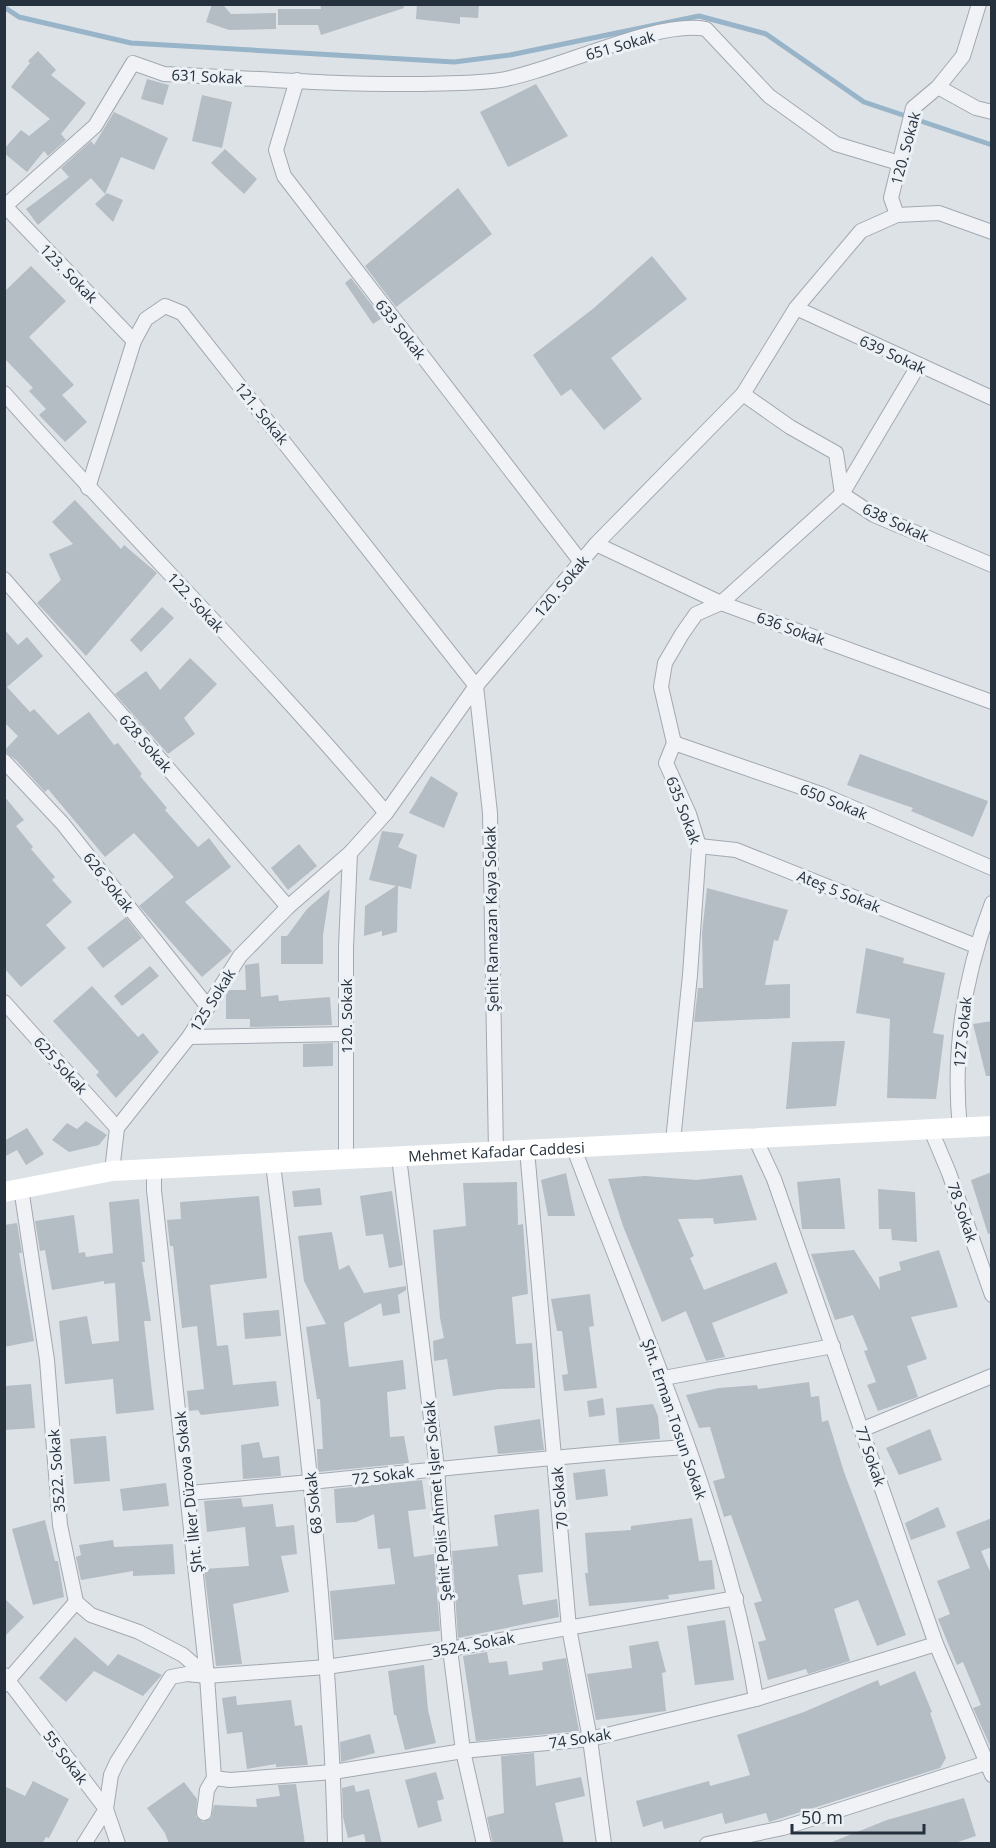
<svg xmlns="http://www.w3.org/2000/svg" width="996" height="1848" viewBox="0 0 996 1848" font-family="'Open Sans',sans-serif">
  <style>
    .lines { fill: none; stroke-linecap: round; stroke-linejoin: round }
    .stream { stroke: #97b4c8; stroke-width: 5 }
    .building { fill: #b4bcc4 }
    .street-casing { stroke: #a2a9b1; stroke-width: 16 }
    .street { stroke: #f0f2f6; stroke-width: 14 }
    .secondary { stroke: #fff; stroke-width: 20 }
    .labels { text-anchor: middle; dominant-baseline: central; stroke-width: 6; stroke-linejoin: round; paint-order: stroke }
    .street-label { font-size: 15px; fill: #26313e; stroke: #ecf1f5 }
  </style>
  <rect width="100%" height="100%" fill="#dde2e7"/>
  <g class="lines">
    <!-- stream -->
    <polyline class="stream" points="4,7 19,17 131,43 454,62 510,55 699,16 766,34 864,102 992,145"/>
  </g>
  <!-- building -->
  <g class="building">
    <polygon points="212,4 224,6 231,14 276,13 276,29 229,30 206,22"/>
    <polygon points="320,4 403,4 404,8 321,35 318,25 278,25 278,9 321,9"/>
    <polygon points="417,4 479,4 478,18 460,17 460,24 416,19"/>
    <polygon points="38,51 56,70 51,75 86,103 61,134 66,140 48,156 44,151 27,172 4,153 4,149 21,130 29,136 50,119 11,87 30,63 28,61"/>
    <polygon points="147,79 169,85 163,105 141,99"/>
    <polygon points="536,84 568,136 508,167 480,112"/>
    <polygon points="202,95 232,102 222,148 192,141"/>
    <polygon points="114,112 168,138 154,170 121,157 105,194 91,178 38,225 26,209 69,177 61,168 91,141 94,145"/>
    <polygon points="225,149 257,179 244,194 211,163"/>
    <polygon points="458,188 492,234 396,307 365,266"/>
    <polygon points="107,193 123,200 113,222 95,204"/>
    <polygon points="652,256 687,299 611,358 642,399 604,430 571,389 561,396 533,355 594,308"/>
    <polygon points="31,266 66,301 29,337 74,385 62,395 87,422 65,442 39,415 46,409 29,391 33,388 4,358 4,292"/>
    <polygon points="351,278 382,318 373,324 345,283"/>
    <polygon points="75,500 121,549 124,545 157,573 86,656 37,603 61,580 49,554 73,544 52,522"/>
    <polygon points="162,607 174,618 141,652 130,640"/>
    <polygon points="4,629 18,645 27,637 43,656 7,687 30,712 34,709 58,735 89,712 114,745 118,743 142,774 140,776 167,808 165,810 198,847 209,838 231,867 185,902 232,951 202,977 139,906 174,877 134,833 105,857 48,789 45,792 16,760 4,751 18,736 4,722"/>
    <polygon points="190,658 217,684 184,718 195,734 168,754 115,694 146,671 160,690"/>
    <polygon points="860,754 988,801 973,837 911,811 913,808 847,785"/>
    <polygon points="431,776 458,793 444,828 409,813"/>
    <polygon points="4,796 24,820 16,826 33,847 31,849 55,877 52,880 72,902 46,925 66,948 21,987 4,968"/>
    <polygon points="382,831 404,834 398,847 417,855 411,889 398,886 397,932 382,936 382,931 364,936 365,906 396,886 369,880"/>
    <polygon points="299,844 317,866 288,890 271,868"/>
    <polygon points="707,888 788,910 778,941 774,940 765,985 790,984 790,1018 694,1022 698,988 703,988 702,933"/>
    <polygon points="330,889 323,935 323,964 281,964 281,936 287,936 307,909"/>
    <polygon points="126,917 142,938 103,968 87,948"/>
    <polygon points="866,948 904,958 903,963 945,973 933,1033 944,1035 936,1099 887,1098 890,1019 856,1013"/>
    <polygon points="259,963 261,997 278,995 279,1001 330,997 332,1025 250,1027 250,1019 226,1019 226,995 229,990 246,990 245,965"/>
    <polygon points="150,966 159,976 122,1006 114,996"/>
    <polygon points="92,986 138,1037 143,1033 159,1052 116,1098 96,1075 99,1072 53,1021"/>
    <polygon points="992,1021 992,1076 986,1076 973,1024"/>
    <polygon points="845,1041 836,1106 786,1109 792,1042"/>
    <polygon points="333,1043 333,1066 303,1067 303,1044"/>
    <polygon points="86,1121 107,1135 99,1145 69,1152 52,1140 67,1123 77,1129"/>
    <polygon points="27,1128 44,1154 26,1165 17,1150 4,1157 4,1141"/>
    <polygon points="992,1172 992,1233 988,1234 971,1180"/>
    <polygon points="566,1173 575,1216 548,1216 541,1180"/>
    <polygon points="742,1175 757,1220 714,1224 713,1218 678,1219 694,1256 690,1258 704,1290 776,1262 788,1293 712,1323 725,1357 706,1361 686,1311 662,1322 623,1226 608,1179 645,1176 696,1180"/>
    <polygon points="840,1178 845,1229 802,1229 797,1182"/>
    <polygon points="517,1182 518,1225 523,1224 528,1294 512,1297 516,1344 532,1343 535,1388 499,1389 453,1396 447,1359 434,1361 433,1341 444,1338 440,1318 433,1230 466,1226 463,1183"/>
    <polygon points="320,1188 322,1205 294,1207 292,1191"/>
    <polygon points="878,1189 915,1192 917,1242 892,1240 891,1229 879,1229"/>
    <polygon points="392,1191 403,1265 389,1268 383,1234 366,1236 360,1196"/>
    <polygon points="259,1196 267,1278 210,1285 217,1346 228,1345 233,1385 276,1381 279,1406 201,1415 198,1410 189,1411 187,1391 204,1389 197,1326 182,1328 173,1246 170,1246 167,1220 181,1219 180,1202"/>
    <polygon points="139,1199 145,1262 142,1262 151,1321 144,1321 154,1410 116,1414 113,1379 65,1384 59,1321 87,1316 92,1344 119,1341 115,1283 104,1284 104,1281 52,1290 45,1250 40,1251 35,1221 74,1215 79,1253 85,1252 86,1257 113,1253 109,1202"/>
    <polygon points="17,1223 22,1253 19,1253 34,1341 4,1347 4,1225"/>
    <polygon points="332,1232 339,1270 349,1265 364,1293 406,1286 406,1290 398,1295 400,1313 383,1316 381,1303 344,1323 349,1367 403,1360 406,1389 387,1392 390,1437 404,1436 409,1463 318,1472 317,1449 323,1449 320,1399 317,1399 306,1327 326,1324 304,1281 298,1236"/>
    <polygon points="854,1250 880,1290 879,1277 901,1270 899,1262 939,1250 958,1307 911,1317 927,1359 907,1366 918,1397 878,1411 867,1385 876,1382 864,1351 868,1350 853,1315 835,1320 811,1254"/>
    <polygon points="590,1294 594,1326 589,1327 597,1388 564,1391 562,1375 568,1374 562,1331 557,1331 551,1299"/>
    <polygon points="279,1310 281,1336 245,1339 243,1313"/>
    <polygon points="809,1382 811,1397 819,1396 822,1422 828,1420 844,1472 906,1635 877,1646 858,1600 834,1609 850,1661 808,1674 806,1669 768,1680 758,1642 766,1640 754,1603 762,1601 731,1515 724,1517 713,1481 725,1478 710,1427 699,1428 686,1395 719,1388 757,1385 758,1389"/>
    <polygon points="31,1384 35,1428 4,1430 4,1386"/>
    <polygon points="603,1398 605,1415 589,1417 587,1401"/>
    <polygon points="653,1404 658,1416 660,1439 619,1443 616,1408"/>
    <polygon points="540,1419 544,1450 498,1454 494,1426"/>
    <polygon points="930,1429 942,1460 899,1475 886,1448"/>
    <polygon points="106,1436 110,1481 74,1484 70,1439"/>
    <polygon points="259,1442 263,1458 279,1456 281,1476 243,1479 241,1445"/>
    <polygon points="605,1469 608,1496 576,1500 573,1473"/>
    <polygon points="422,1480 426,1509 408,1511 414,1557 434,1554 440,1631 334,1640 330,1591 395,1584 390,1548 378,1549 374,1514 356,1522 336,1523 334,1489"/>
    <polygon points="166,1483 169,1506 123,1511 120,1489"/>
    <polygon points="241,1498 243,1507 273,1504 276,1527 294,1525 297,1554 281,1556 289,1592 233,1604 242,1664 216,1666 204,1569 249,1566 245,1527 207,1532 204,1501"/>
    <polygon points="938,1507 946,1527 911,1540 905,1523"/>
    <polygon points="539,1509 543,1572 518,1575 523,1605 557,1599 559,1617 458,1638 452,1551 498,1546 494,1515"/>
    <polygon points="692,1518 699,1561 712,1560 715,1589 668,1595 669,1599 589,1606 585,1573 588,1573 585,1533 631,1530 631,1526"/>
    <polygon points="992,1518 992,1547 981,1551 992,1576 992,1750 973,1708 981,1705 963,1662 957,1665 938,1619 950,1614 937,1581 970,1568 956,1532"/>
    <polygon points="45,1520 55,1561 58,1561 64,1597 33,1605 12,1529"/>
    <polygon points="113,1540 114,1547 173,1544 175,1574 133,1576 133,1571 81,1580 76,1557 81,1555 79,1545"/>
    <polygon points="4,1598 24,1617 4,1637"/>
    <polygon points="725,1620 734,1680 695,1685 687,1626"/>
    <polygon points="75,1637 108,1666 118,1654 162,1675 143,1696 94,1671 66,1702 39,1678"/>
    <polygon points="658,1641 666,1672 662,1673 666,1711 596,1720 587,1674 632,1668 629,1646"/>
    <polygon points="487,1652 489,1663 507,1661 509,1675 543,1670 542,1662 566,1658 579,1731 476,1741 463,1656"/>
    <polygon points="424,1665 428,1710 436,1743 405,1750 396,1715 394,1715 388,1671"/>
    <polygon points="915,1671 932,1712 930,1713 946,1758 940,1768 769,1822 766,1813 725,1824 722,1813 664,1829 662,1821 643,1827 636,1801 709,1781 710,1786 750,1775 737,1735 804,1712 878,1680 880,1686"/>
    <polygon points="236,1696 237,1705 291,1700 295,1726 302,1725 308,1765 276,1767 276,1764 247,1769 242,1732 227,1734 222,1698"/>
    <polygon points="370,1734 375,1753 341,1762 340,1742"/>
    <polygon points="534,1753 536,1786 581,1777 585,1796 555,1803 564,1844 493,1844 487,1817 504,1813 501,1756"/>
    <polygon points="436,1772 444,1799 437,1801 442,1821 418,1828 405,1780"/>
    <polygon points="33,1781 69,1799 49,1838 46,1837 42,1844 4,1844 4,1786 25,1796"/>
    <polygon points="184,1782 197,1799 196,1817 203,1822 211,1818 214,1805 257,1807 256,1799 280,1796 278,1785 296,1784 305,1844 169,1844 165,1833 147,1808"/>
    <polygon points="354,1785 356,1792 369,1789 382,1844 366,1844 364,1834 348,1838 343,1817 342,1788"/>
    <polygon points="964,1798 976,1836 952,1844 827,1844 887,1820"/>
  </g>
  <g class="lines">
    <!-- street casing -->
    <g class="street-casing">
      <g id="street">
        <polyline points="297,80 276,150 284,176 581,562"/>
        <polyline points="938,87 976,108 992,112"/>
        <polyline points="4,205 134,341"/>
        <path d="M5,206L95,126L133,63L164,74C249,78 334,85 418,84C446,83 473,84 500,80C555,71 657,19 706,29L769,96L836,144L899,163"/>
        <polyline points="897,215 891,198 913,108 938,87 963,56 979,4"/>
        <polyline points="796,308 992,398"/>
        <path d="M4,393C129,535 264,668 386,813"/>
        <polyline points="743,394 790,427 836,453 842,494 874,515 992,565"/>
        <polyline points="88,488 134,341 146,319 165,306 182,313 476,686 490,813 496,1152"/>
        <polyline points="596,544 721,603 992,702"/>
        <polyline points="4,579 288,907"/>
        <polyline points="674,743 821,794 992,868"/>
        <polyline points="4,761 63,824 208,1007"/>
        <polyline points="699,846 736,850 976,946"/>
        <polyline points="4,1002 117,1128"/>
        <polyline points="189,1037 347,1034"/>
        <path d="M960,1129C952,1051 964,976 992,903"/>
        <polyline points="931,1130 949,1173 992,1295"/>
        <polyline points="754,1136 774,1179 936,1644 992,1775"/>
        <polyline points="673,1141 690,975 699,846 689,814 666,763 674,743 661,687 665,663 682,634 696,614 721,603 842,494 918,366"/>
        <path d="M573,1146C640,1326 725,1508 756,1699"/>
        <polyline points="527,1150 569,1628 590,1739 604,1844"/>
        <polyline points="399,1157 437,1468 450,1649 463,1751 484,1844"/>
        <polyline points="346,1161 346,947 350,853 386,813 476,686 596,544 743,394 796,308 861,231 897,215 939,213 992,232"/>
        <path d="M273,1164C301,1390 330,1616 335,1844"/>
        <polyline points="154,1169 154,1190 207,1676 214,1778 207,1790 204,1813"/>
        <polyline points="112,1171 117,1128 189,1037 240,956 288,907 350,853"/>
        <polyline points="21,1188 47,1360 60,1525 76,1602 91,1615 139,1632 183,1655 207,1676"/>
        <polyline points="664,1378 833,1346"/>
        <polyline points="861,1430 992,1376"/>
        <path d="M188,1493C354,1480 520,1458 686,1447"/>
        <polyline points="4,1675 106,1809 118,1844"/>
        <polyline points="4,1685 76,1602"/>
        <polyline points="214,1778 230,1780 333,1772 463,1751 590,1739 756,1699 936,1644"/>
        <polyline points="84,1844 106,1809 111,1775 117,1762 171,1677 187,1674 207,1676 326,1667 450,1649 736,1598"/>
        <polyline points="707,1844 783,1828 986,1763"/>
      </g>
    </g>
    <!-- street -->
    <use href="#street" class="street"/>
    <!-- secondary -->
    <path class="secondary" id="s1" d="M4,1192L112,1171L992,1126"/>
  </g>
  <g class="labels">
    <!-- street labels -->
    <g class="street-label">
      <text transform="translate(620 45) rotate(-16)">651 Sokak</text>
      <text transform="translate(207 76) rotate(3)">631 Sokak</text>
      <text transform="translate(905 148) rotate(-75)">120. Sokak</text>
      <text transform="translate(69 273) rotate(46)">123. Sokak</text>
      <text transform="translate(401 329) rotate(52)">633 Sokak</text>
      <text transform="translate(893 354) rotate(25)">639 Sokak</text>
      <text transform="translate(262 413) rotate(51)">121. Sokak</text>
      <text transform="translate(896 522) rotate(25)">638 Sokak</text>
      <text transform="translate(561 586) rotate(-50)">120. Sokak</text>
      <text transform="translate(196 602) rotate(47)">122. Sokak</text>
      <text transform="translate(791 628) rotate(20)">636 Sokak</text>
      <text transform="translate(146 743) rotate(49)">628 Sokak</text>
      <text transform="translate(834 801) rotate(22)">650 Sokak</text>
      <text transform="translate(684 810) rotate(69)">635 Sokak</text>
      <text transform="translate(109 882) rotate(52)">626 Sokak</text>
      <text transform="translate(839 891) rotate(22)">Ateş 5 Sokak</text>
      <text transform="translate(491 919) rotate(-91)">Şehit Ramazan Kaya Sokak</text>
      <text transform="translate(212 1000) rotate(-58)">125 Sokak</text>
      <text transform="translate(346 1016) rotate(-90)">120. Sokak</text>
      <text transform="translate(962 1032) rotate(-84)">127 Sokak</text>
      <text transform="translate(61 1065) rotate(48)">625 Sokak</text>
      <text stroke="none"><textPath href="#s1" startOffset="495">Mehmet Kafadar Caddesi</textPath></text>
      <text transform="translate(963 1212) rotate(71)">78 Sokak</text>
      <text transform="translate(675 1419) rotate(71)">Şht. Erman Tosun Sokak</text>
      <text transform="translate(871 1456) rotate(71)">77 Sokak</text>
      <text transform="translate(56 1471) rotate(-94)">3522. Sokak</text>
      <text transform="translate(383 1475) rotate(-7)">72 Sokak</text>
      <text transform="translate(188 1492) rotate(-96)">Şht. İlker Düzova Sokak</text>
      <text transform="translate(559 1498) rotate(-95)">70 Sokak</text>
      <text transform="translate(437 1501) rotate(-95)">Şehit Polis Ahmet İşler Sokak</text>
      <text transform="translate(313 1503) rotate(-96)">68 Sokak</text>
      <text transform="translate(473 1644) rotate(-10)">3524. Sokak</text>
      <text transform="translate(580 1738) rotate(-9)">74 Sokak</text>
      <text transform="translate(66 1757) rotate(53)">55 Sokak</text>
    </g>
  </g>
  <!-- border -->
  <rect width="996" height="1848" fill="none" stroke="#26313e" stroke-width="12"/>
  <!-- scale -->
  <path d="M792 1824v9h132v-9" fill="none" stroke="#26313e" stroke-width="3"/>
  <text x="801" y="1824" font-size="18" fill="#26313e" stroke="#ecf1f5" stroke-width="4.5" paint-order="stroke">50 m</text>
</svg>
